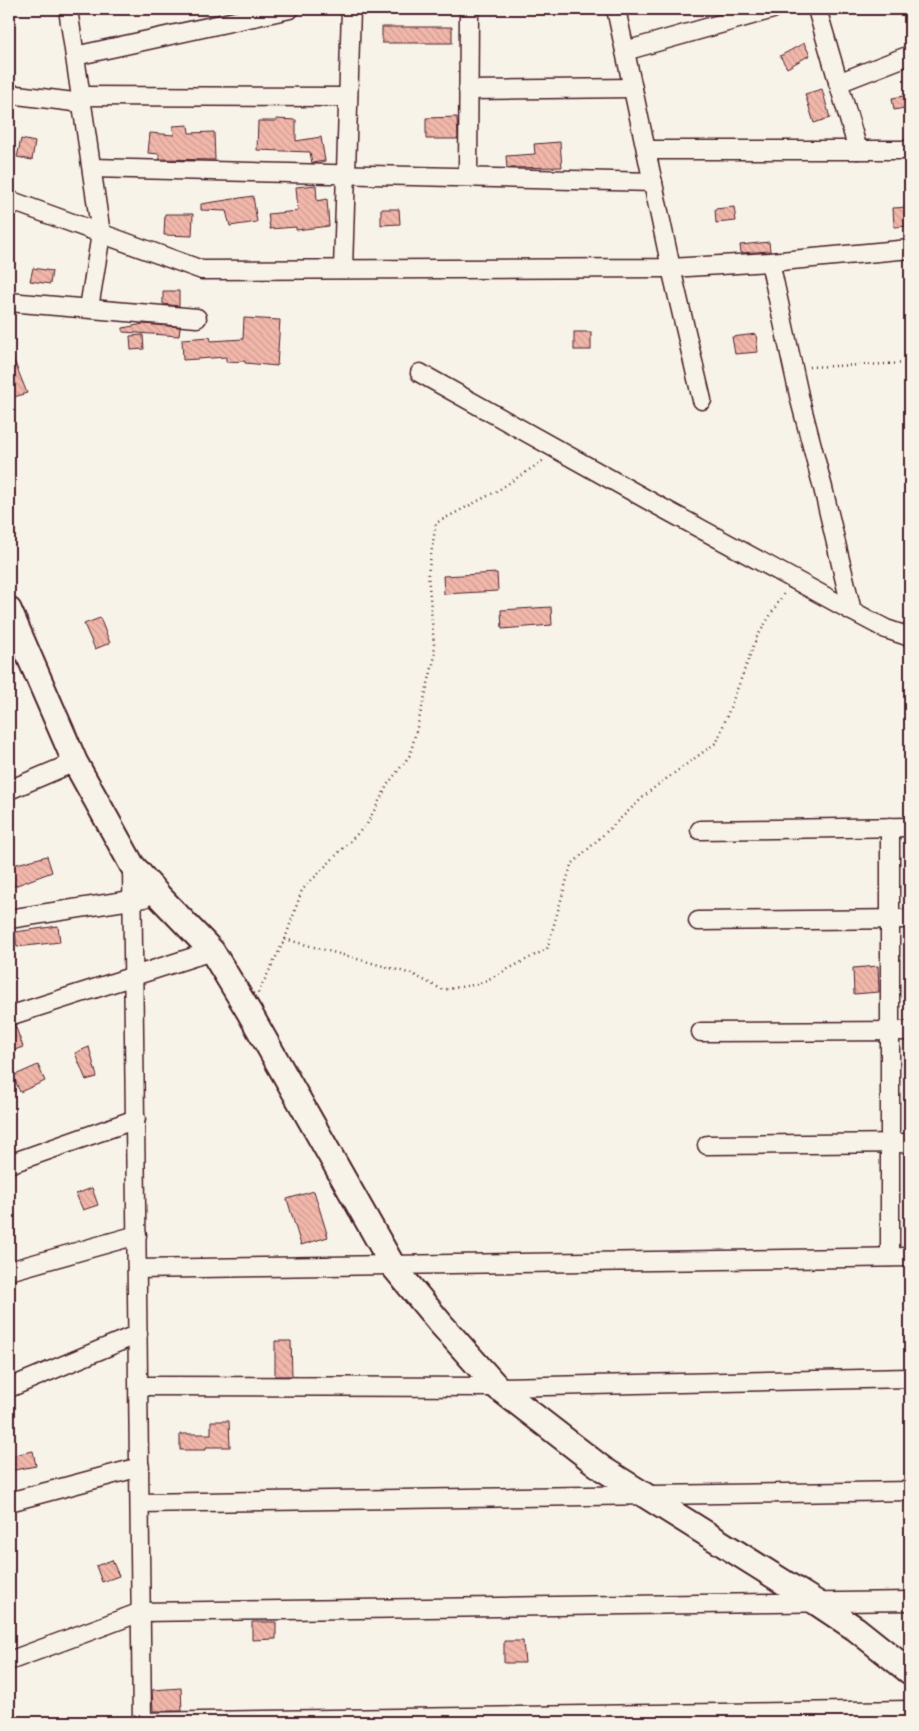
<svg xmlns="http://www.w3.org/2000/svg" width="919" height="1731" viewBox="0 0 919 1731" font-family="'Playpen Sans',sans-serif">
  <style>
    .building { fill: url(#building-back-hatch); stroke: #4a1f2b }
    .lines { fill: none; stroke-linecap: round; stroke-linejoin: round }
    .street-casing { stroke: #4a1f2b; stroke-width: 21 }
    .secondary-casing { stroke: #4a1f2b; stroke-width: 28 }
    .path { stroke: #4a1f2b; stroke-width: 2.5; stroke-dasharray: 1 4; stroke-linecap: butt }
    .street { stroke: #f7f3e8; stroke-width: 18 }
    .secondary { stroke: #f7f3e8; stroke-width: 24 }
  </style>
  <defs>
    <pattern id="building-back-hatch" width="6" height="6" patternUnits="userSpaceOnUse" patternTransform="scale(1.25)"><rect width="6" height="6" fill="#f1b7aa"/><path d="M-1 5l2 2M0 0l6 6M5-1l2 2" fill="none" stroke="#d09d92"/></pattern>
  </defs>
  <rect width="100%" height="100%" fill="#f7f3e8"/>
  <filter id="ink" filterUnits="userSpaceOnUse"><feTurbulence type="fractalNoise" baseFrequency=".02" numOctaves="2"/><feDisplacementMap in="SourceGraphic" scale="10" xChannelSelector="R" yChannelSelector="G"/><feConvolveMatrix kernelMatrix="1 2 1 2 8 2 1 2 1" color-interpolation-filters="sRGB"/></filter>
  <g filter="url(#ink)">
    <!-- building -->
    <g class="building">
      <rect x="382" y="27" width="70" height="16"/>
      <polygon points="804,43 810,55 787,68 780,56"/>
      <polygon points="822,89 830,118 814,123 805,94"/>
      <polygon points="910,95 910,107 894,110 892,98"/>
      <polygon points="457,117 458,139 426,139 426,118"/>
      <polygon points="276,119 296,120 296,141 321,137 325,161 312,163 310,152 257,150 258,121 276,121"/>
      <polygon points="188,125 189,133 214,132 215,160 159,159 159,154 148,153 150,133 174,135 173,126"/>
      <polygon points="21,139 35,142 32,160 17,157"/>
      <polygon points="560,142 562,167 507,168 506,156 535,154 534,144"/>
      <polygon points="316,185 317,201 327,199 329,226 296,230 296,227 270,229 268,214 298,211 296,187"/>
      <polygon points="253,196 257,222 230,226 226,211 201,210 201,204"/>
      <polygon points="734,207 736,221 716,223 715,209"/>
      <polygon points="910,207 910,226 894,227 893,208"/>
      <polygon points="381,209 399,209 400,224 381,225"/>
      <polygon points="165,214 193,214 192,236 164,235"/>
      <polygon points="769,242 770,251 741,253 740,245"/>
      <polygon points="33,268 52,271 50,284 30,281"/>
      <polygon points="163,291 179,291 179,306 163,304"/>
      <polygon points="244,318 280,320 277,366 245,363 245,361 226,362 226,357 183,360 182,339 210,337 211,341 243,339"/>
      <polygon points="143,324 180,327 179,336 123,332 123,328"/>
      <rect x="574" y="332" width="17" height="18"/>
      <polygon points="756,334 758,352 735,354 732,337"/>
      <polygon points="143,335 144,349 131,350 130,336"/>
      <polygon points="9,348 27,393 14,397 9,382"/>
      <polygon points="497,573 498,591 444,594 443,576"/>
      <polygon points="551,607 552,625 502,629 501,610"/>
      <polygon points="100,618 110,643 95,649 84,624"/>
      <polygon points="47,856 52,872 9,888 9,866"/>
      <polygon points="58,926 60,942 17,947 15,932"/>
      <polygon points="878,966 879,992 854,994 853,968"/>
      <polygon points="15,1025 23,1047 9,1052 9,1026"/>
      <polygon points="89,1047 97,1077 86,1080 75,1053"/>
      <polygon points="38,1065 45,1081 20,1092 13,1076"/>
      <polygon points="92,1188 98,1205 83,1210 76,1194"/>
      <polygon points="314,1191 328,1237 301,1245 287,1199"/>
      <polygon points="275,1341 291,1341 292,1376 275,1376"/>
      <polygon points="211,1421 229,1421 230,1447 206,1447 206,1450 180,1450 180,1434 211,1434"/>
      <polygon points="33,1451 36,1466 9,1471 9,1456"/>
      <polygon points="112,1560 119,1576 102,1582 96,1566"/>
      <polygon points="252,1622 276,1622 276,1639 252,1640"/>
      <polygon points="504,1641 523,1641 525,1663 504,1663"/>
      <polygon points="181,1688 182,1711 153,1711 152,1690"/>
    </g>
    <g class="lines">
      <!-- street casing -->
      <g class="street-casing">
        <g id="street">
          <polyline points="68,9 101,234 89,308"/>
          <polyline points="616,9 671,268 702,400"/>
          <polyline points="817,9 858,150"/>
          <polyline points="625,51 773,9"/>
          <polyline points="75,56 290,9"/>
          <polyline points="838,83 910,55"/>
          <polyline points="468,90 633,88"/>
          <polyline points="9,94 82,103"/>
          <polyline points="81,96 348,97"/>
          <polyline points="646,150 910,150"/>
          <polyline points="92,168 653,182"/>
          <polyline points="468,177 469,9"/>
          <polyline points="9,200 202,270 671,268 770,262 910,249"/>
          <polyline points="770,262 800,400 823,488 852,611 886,629 910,637"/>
          <polyline points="343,269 351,9"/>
          <polyline points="9,302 197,318"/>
          <polyline points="420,373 655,504 852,611"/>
          <polyline points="9,790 75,762"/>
          <polyline points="890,827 890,1257"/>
          <polyline points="700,830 910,827"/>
          <polyline points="132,865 142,1722"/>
          <polyline points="9,919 144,898"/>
          <polyline points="698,921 910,919"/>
          <polyline points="9,1016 212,951"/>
          <polyline points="701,1032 910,1031"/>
          <polyline points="707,1145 910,1143"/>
          <polyline points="9,1164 136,1119"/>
          <polyline points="137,1269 910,1257"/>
          <polyline points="9,1271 137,1235"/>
          <polyline points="139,1386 497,1387 910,1378"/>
          <polyline points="9,1388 138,1334"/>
          <polyline points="9,1502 140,1467"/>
          <polyline points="140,1503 910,1491"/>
          <polyline points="9,1661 141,1612 910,1601"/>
          <polyline points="142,1722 910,1710"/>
        </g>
      </g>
      <!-- secondary casing -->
      <g class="secondary-casing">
        <polyline id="secondary" points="9,610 75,762 132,865 159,896 212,951 249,1012 393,1266 441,1324 497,1387 603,1469 817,1603 856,1629 910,1672"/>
      </g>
      <!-- path -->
      <g class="path">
        <polyline points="809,367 910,363"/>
        <polyline points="285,939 412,974 443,990 479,984 547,949 571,865 651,790 717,742 757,637 784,593"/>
        <polyline points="258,993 285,939 302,890 367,824 388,784 410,755 435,656 428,574 436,523 497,491 544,460"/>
      </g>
      <!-- street -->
      <use href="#street" class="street"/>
      <!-- secondary -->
      <use href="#secondary" class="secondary"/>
    </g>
  </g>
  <!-- margin -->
  <rect width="919" height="1731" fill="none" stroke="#f7f3e8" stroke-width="30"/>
  <rect x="15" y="15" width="889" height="1701" fill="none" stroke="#4a1f2b" stroke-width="2" filter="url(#ink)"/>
</svg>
